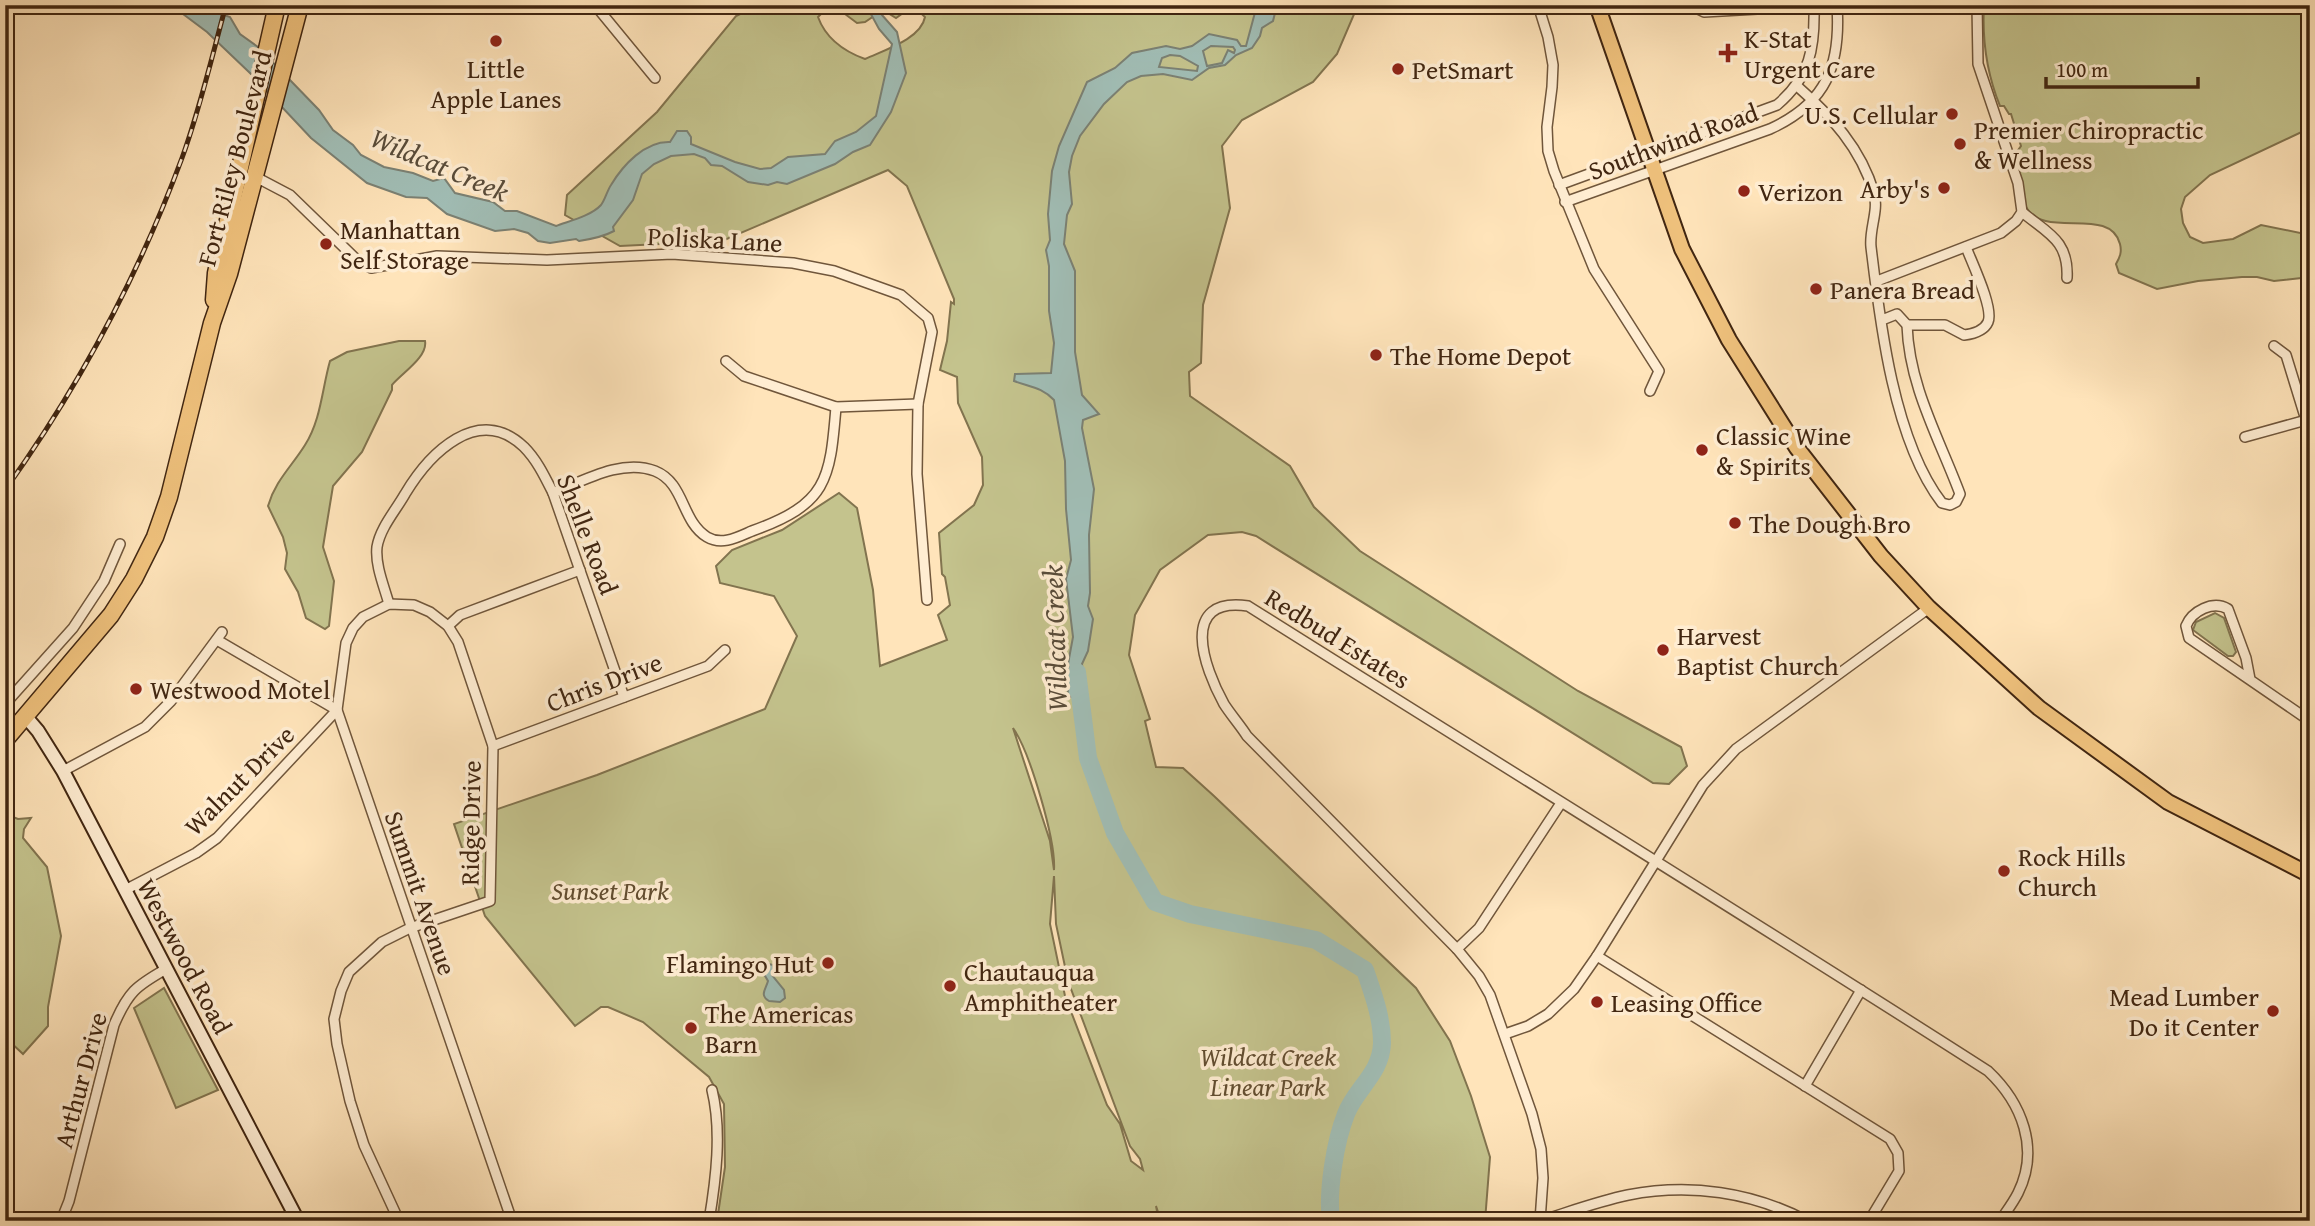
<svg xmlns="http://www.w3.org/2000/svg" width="2315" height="1226" viewBox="0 0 2315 1226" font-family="'Gentium Book Plus',serif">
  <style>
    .green { fill: #c4c38d; stroke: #82744f; stroke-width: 2; fill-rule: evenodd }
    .water { fill: #a1beb6; stroke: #7b8174; stroke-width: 2; fill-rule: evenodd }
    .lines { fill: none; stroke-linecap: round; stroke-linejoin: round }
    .river { stroke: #a1beb6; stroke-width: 18 }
    .street-casing { stroke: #70563b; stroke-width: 12 }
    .secondary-casing { stroke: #412611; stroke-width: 16 }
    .primary-casing { stroke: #412611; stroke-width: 18 }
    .highway-casing { stroke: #412611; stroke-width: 19 }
    .street { stroke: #ffedd2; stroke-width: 9 }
    .secondary { stroke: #ffedd2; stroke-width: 12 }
    .primary { stroke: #f0c27d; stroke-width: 14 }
    .highway { stroke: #f0c27d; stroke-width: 16 }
    .rail-casing { stroke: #412611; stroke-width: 5 }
    .rail { stroke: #ffedd2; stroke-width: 2.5; stroke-dasharray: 8; stroke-linecap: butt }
    .poi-dot { fill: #8f2418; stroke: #ffedd2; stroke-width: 2.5 }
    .labels { text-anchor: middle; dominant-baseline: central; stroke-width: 7; stroke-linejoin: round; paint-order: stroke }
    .poi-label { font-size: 26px; fill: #412611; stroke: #ffedd2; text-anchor: start }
    .street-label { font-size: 26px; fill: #412611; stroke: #ffedd2 }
    .park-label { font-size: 26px; font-style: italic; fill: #624d30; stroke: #ffedd2 }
    .water-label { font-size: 28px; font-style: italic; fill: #594c3a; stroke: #ffedd2 }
  </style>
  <rect width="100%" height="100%" fill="#ffe4ba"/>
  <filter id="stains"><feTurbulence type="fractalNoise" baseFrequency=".00286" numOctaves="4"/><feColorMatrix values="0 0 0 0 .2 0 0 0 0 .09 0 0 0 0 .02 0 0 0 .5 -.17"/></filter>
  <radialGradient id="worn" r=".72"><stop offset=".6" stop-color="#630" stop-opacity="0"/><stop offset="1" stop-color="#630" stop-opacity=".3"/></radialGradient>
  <!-- green -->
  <g class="green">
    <path d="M759,5H1358L1337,54L1313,82L1242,120L1222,146L1230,208L1203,305L1201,363L1189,372L1190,396L1290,466L1314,507L1360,551L1578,691L1681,747L1687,766L1669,784L1653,783L1256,536L1242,532L1208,535L1160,570L1135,615L1129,655L1150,719L1145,721L1156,767L1183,768L1214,796L1416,988L1450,1041L1471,1096L1490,1157L1485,1221H1161L1156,1206L1159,1221H717L725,1167L724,1104L709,1077L643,1022L608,1007H601L575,1026L485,916L454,824L597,775L765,709L797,636L774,596L720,583L716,566L732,550L782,530L839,493L857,508L873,590L880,666L947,640L938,615L950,605L945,577L942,574L939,533L974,505L983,485L982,457L958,403L957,377L940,370L947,341L951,302L954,304V299L907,186L888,170L722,241L620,246L565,215L567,195L657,112L736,16ZM913,6L925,17C921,39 884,50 865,59C843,51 826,39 818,17L824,11L837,8L857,23L865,22L883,10L896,18ZM1013,728C1030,752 1056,841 1054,870L1050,841ZM1054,876L1056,924L1068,981L1130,1146L1140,1159L1143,1170L1131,1161L1120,1124L1107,1105L1065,996L1050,924Z"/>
    <path d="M1984,5H2310V128L2210,175L2185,197L2181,209L2183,223L2190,237L2203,243L2233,239L2261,225L2310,235V277L2274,281L2257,277H2242L2198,281L2157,289L2119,273L2116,264C2120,257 2122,252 2120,244C2110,205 2044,240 2026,207C2023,201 2018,163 2016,153L2021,146L2011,114H2009L2004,106H2000C1987,74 1982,40 1984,5Z"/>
    <path d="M399,341H425C428,357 402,373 392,385V390L362,452L333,486L323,547L334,581L329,626L325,629L306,618L298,592L285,569L287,553L283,537L268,506C275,481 292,466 305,445C321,420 322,389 330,361L347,352Z"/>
    <polygon points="2215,613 2224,618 2236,652 2233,656 2228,656 2193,630 2196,622"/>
    <polygon points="5,814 18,819 31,818 24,829 23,838 47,867 61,936 48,1007 48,1026 23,1054 8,1040 5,1030"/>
    <polygon points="164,988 218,1090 176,1108 134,1008"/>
  </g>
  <!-- water -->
  <g class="water">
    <path d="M171,5H210L218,13L230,17L240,34L258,47L319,110L333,130L353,145L361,155L384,167L413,173L433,181L444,178L455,193L493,202L505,211H517L556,226C569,221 591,216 601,205C605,200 607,191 611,185C623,165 645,141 670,142L677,131H687L691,137V144L735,162L760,169L771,168L788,157L825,154L835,141L856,132L876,116L892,44L879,29L866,5H881L882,15L897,32L906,73L891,112L870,145L853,152L835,164L787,184L777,182L768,185L748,182L722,166L711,165L705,158L694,154L671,156L654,164L642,174L633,200L613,227L614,231C603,237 592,239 579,241L576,239L550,243L538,241L528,233L514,229L495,231L447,214L427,198L406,197L367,183L311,138L251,74L207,32Z"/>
    <path d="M1257,5H1277L1273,21L1262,28L1260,36L1252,48L1236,55L1225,65L1209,68L1192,80L1163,74L1141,76L1127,82L1104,104L1080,136L1072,156L1069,172L1072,204L1067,215L1064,244L1075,271V352L1082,395L1099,414L1083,420L1082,428L1094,489L1089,535L1090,593L1088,606L1093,619L1088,651L1082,664L1085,692L1067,698L1070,674L1068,664L1073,637L1066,579L1071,560L1066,509L1065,461L1054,400C1042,387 1030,387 1014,381L1015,374L1051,373L1054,343L1049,311V266L1046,250L1050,240L1048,214L1052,171L1059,146L1087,82L1115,68L1132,53L1166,46L1180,49L1192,46L1209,34L1237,40L1241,46H1246ZM1211,46L1233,47L1235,50L1234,53L1228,50L1222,63L1207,66L1203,51ZM1170,55L1180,56L1198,66L1197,71L1159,67L1162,58Z"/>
    <path d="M765,963L773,965L774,970L772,975L784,990L785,998L780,1002L769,1001C759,995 766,989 768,981L761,969Z"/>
  </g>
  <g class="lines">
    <!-- river -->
    <path class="river" d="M1077,672L1088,758L1115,833L1155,902L1190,914L1316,940L1365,970C1373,994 1382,1017 1382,1043C1381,1074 1356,1088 1346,1114C1335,1142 1327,1192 1331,1221"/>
    <!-- street casing -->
    <g class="street-casing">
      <g id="street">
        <polyline points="595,5 655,78"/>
        <polyline points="1538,5 1548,37 1553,65 1552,87 1547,127 1548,151 1554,171 1594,269 1659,371 1650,391"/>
        <polyline points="1690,5 1704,12 1830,5"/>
        <path d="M1797,86C1831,116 1861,148 1874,193C1879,211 1869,229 1871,247C1880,323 1894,441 1942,503L1950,505L1956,502L1960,494C1939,438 1909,386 1907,325L1897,314L1882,320"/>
        <polyline points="252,175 290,195 358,261 371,268 437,256 547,260 672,254 793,263 834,271 901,295 928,318 932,332 918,404 917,474 927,600"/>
        <path d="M1559,185L1777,105C1810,77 1815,48 1814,7"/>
        <path d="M1565,202L1770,129C1827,103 1841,65 1837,5"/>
        <path d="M2022,212C2047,233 2069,240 2067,278"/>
        <polyline points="1877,281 2001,233 2016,221 2022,212 2018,183 1978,64 1977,5"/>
        <path d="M1907,325H1945L1964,335C1972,334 1984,331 1988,322C1994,308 1972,263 1966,247"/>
        <polyline points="2274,346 2286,355 2306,420"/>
        <polyline points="726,361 744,376 836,407 918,404"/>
        <polyline points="2245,437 2310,419"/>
        <path d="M553,493C583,481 622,458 655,471C685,483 681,521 707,537C722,546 738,537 752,531C827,504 830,481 836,407"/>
        <path d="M389,604C384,586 375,565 377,547C380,528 396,510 405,494C429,454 478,403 524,447C537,460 545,477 553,493L624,697"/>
        <polyline points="448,626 460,615 580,570"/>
        <polyline points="217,640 337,710 512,1221"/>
        <path d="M2250,679L2246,658L2228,609C2213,600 2192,611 2186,626L2189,638L2310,721"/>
        <polyline points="5,704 73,628 104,581 120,544"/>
        <polyline points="493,746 708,666 725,650"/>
        <polyline points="63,771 145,727 171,701 222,632"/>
        <polyline points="125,890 196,853 217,838 337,710 346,643 353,628 363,617 389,604 414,605 430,612 448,626 458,642 493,746 490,901 410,928 382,942 349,972 341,991 334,1019 337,1044 350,1101 364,1145 399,1221"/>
        <polyline points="1457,949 1479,928 1561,803"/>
        <polyline points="1597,956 1890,1139 1898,1153 1899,1171 1869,1221"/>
        <polyline points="1505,1034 1528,1026 1548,1014 1574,989 1597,956 1703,785 1736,749 1929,608"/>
        <polyline points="1805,1086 1861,990"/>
        <path d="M61,1221L69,1201L114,1025C128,992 136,986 166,969"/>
        <path d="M709,1221C716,1179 722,1131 712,1090"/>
        <path d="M1540,1221L1543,1178L1541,1149L1532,1114L1490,995L1479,976L1457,949L1247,736C1240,725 1231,715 1224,704C1204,668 1178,596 1248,606C1494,761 1743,914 1988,1071C2022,1103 2040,1149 2018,1193C2013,1203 2006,1212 2000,1221"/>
        <path d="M1540,1221C1569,1212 1599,1201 1628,1195C1690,1183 1752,1192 1807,1221"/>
      </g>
    </g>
    <!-- secondary casing -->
    <g class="secondary-casing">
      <polyline id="secondary" points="26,717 38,731 63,771 298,1221"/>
    </g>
    <!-- primary casing -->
    <g class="primary-casing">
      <polyline id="primary" points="1597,5 1682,249 1729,340 1797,448 1881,556 1929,608 2039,708 2168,802 2310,875"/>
    </g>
    <!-- highway casing -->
    <g class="highway-casing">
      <g id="highway">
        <polyline points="214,300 216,273 277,5"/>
        <polyline points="5,740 111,615 134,579 155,537 169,497 212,323 229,274 300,5"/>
      </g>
    </g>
    <!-- street -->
    <use href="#street" class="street"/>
    <!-- secondary -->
    <use href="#secondary" class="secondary"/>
    <!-- primary -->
    <use href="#primary" class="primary"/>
    <!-- highway -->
    <use href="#highway" class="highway"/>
    <!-- rail casing -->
    <g class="rail-casing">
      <path id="rail" d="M5,490C78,388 138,277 182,158C200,109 212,56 226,5"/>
    </g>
    <!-- rail -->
    <use href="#rail" class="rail"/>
  </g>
  <!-- markers -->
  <g class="poi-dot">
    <circle cx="496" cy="41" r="7"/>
    <path d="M1724.5 42.5h7v7h7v7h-7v7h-7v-7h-7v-7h7z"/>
    <circle cx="1398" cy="69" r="7"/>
    <circle cx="1952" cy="114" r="7"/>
    <circle cx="1960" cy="144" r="7"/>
    <circle cx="1944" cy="188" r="7"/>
    <circle cx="1744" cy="191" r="7"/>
    <circle cx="326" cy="244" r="7"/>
    <circle cx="1816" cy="289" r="7"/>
    <circle cx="1376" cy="355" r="7"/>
    <circle cx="1702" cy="450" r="7"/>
    <circle cx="1735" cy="523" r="7"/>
    <circle cx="1663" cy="650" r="7"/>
    <circle cx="136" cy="689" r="7"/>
    <circle cx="2004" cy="871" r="7"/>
    <circle cx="828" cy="963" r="7"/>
    <circle cx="950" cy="986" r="7"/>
    <circle cx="1597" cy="1002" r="7"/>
    <circle cx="2273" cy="1011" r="7"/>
    <circle cx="691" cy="1028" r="7"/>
  </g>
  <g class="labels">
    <!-- poi labels -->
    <g class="poi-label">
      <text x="1744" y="38">K-Stat<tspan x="1744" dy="30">Urgent Care</tspan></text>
      <text x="496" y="68" text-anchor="middle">Little<tspan x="496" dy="30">Apple Lanes</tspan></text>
      <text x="1412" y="69">PetSmart</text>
      <text x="1938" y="114" text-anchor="end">U.S. Cellular</text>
      <text x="1974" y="129">Premier Chiropractic<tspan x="1974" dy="30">&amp; Wellness</tspan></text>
      <text x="1930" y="188" text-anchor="end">Arby's</text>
      <text x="1758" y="191">Verizon</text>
      <text x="340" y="229">Manhattan<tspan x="340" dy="30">Self Storage</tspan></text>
      <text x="1830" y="289">Panera Bread</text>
      <text x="1390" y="355">The Home Depot</text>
      <text x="1716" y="435">Classic Wine<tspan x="1716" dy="30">&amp; Spirits</tspan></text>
      <text x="1749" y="523">The Dough Bro</text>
      <text x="1677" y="635">Harvest<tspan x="1677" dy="30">Baptist Church</tspan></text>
      <text x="150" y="689">Westwood Motel</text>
      <text x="2018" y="856">Rock Hills<tspan x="2018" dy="30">Church</tspan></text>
      <text x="814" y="963" text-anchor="end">Flamingo Hut</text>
      <text x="964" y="971">Chautauqua<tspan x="964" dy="30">Amphitheater</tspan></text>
      <text x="2259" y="996" text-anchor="end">Mead Lumber<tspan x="2259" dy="30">Do it Center</tspan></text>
      <text x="1611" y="1002">Leasing Office</text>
      <text x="705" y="1013">The Americas<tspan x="705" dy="30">Barn</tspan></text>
    </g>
    <!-- street labels -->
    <g class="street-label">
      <text transform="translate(1673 141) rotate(-20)">Southwind Road</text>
      <text transform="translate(234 158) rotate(-75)">Fort Riley Boulevard</text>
      <text transform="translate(715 239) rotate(3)">Poliska Lane</text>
      <text transform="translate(588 534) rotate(69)">Shelle Road</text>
      <text transform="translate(1338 638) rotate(32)">Redbud Estates</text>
      <text transform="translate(604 682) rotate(-21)">Chris Drive</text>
      <text transform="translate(239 780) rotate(-45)">Walnut Drive</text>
      <text transform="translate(470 823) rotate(-89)">Ridge Drive</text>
      <text transform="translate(421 893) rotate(71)">Summit Avenue</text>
      <text transform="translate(185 956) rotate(62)">Westwood Road</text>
      <text transform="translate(80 1080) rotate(-75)">Arthur Drive</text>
    </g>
    <!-- park labels -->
    <g class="park-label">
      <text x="610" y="890">Sunset Park</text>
      <text x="1268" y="1056">Wildcat Creek<tspan x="1268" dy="30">Linear Park</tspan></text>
    </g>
    <!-- water labels -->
    <g class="water-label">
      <text transform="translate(440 164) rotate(23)">Wildcat Creek</text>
      <text transform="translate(1054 638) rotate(-92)">Wildcat Creek</text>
    </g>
  </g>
  <!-- margin -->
  <rect width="2315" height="1226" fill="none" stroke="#ffe4ba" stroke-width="28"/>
  <rect x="7" y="7" width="2301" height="1212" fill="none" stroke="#412611" stroke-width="3.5"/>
  <rect x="14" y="14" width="2287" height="1198" fill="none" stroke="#412611" stroke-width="2"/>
  <!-- scale -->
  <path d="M2046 77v10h152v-10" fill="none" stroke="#412611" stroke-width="3.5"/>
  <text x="2056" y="77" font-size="21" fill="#412611" stroke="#ffedd2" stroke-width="5" paint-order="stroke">100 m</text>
  <rect width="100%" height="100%" filter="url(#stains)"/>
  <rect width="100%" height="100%" fill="url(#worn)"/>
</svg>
